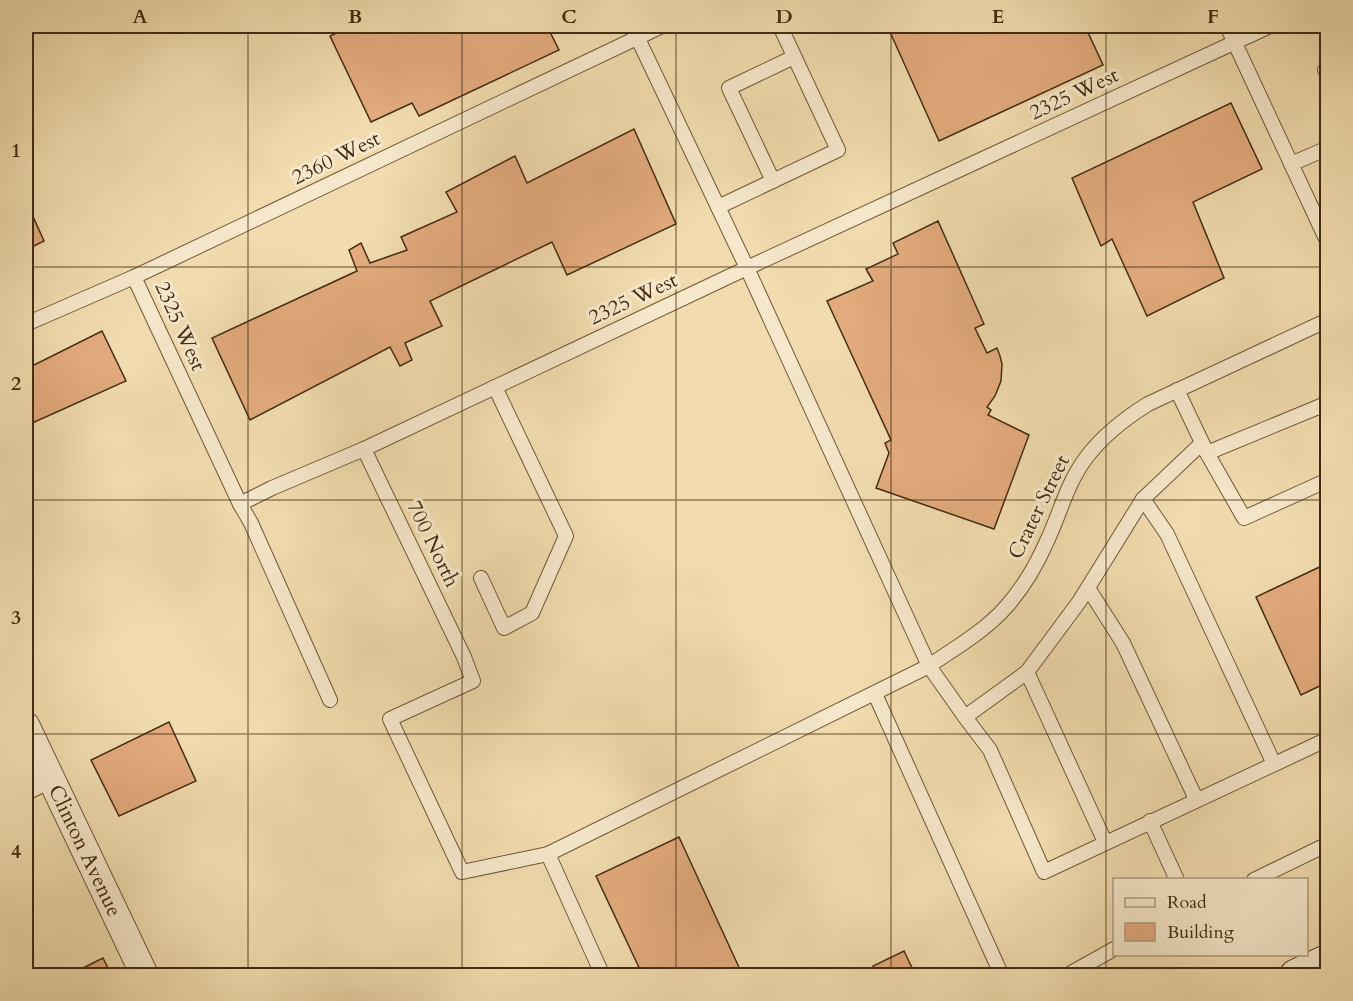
<svg xmlns="http://www.w3.org/2000/svg" width="1353" height="1001" viewBox="0 0 1353 1001" font-family="Cardo,serif">
  <style>
    .building { fill: #e3ab7e; stroke: #432d10; stroke-width: 1.5 }
    .lines { fill: none; stroke-linecap: round; stroke-linejoin: round }
    .lane-casing { stroke: #6f5938; stroke-width: 16 }
    .street-casing { stroke: #6f5938; stroke-width: 29 }
    .secondary-casing { stroke: #432d10; stroke-width: 35 }
    .lane { stroke: #f7e8cb; stroke-width: 14 }
    .street { stroke: #f7e8cb; stroke-width: 27 }
    .secondary { stroke: #f7e8cb; stroke-width: 33 }
    .grid { fill: none; stroke: #432d10; stroke-width: 1.5; stroke-opacity: 0.55 }
    .labels { text-anchor: middle; dominant-baseline: central; stroke-width: 6; stroke-linejoin: round; paint-order: stroke }
    .street-label { font-size: 21px; fill: #432d10; stroke: #f7e8cb }
    .neatline { fill: none; stroke: #432d10; stroke-width: 2 }
    .grid-label { font-size: 20px; text-anchor: middle; font-weight: bold; fill: #432d10 }
  </style>
  <rect width="100%" height="100%" fill="#f2dcaf"/>
  <filter id="stains"><feTurbulence type="fractalNoise" baseFrequency=".00333" numOctaves="4"/><feColorMatrix values="0 0 0 0 .2 0 0 0 0 .09 0 0 0 0 .02 0 0 0 .5 -.17"/></filter>
  <radialGradient id="worn" r=".72"><stop offset=".6" stop-color="#630" stop-opacity="0"/><stop offset="1" stop-color="#630" stop-opacity=".3"/></radialGradient>
  <!-- building -->
  <g class="building">
    <polygon points="352,26 547,26 559,50 419,116 412,103 371,122 330,36"/>
    <polygon points="905,26 1085,26 1103,65 939,141 890,32"/>
    <polygon points="1231,103 1262,169 1193,202 1224,278 1147,316 1112,239 1101,246 1072,178"/>
    <polygon points="634,129 676,224 567,275 552,242 430,301 442,326 405,343 412,360 400,366 390,347 250,420 212,338 357,271 349,250 361,243 370,263 407,250 401,237 457,212 446,192 515,156 527,183"/>
    <polygon points="26,201 44,241 26,250"/>
    <polygon points="938,221 984,324 975,328 987,353 997,348 1000,356 1002,364 1001,381 995,396 987,407 991,410 988,415 1029,435 994,529 876,488 889,453 885,443 891,440 827,301 873,281 866,269 898,254 893,243"/>
    <polygon points="102,331 126,381 30,424 26,415 26,369"/>
    <polygon points="1328,563 1328,682 1301,695 1256,597"/>
    <polygon points="169,722 196,781 119,816 91,760"/>
    <polygon points="679,837 743,976 643,976 596,876"/>
    <polygon points="904,951 916,976 876,976 878,975 873,966"/>
    <polygon points="103,958 112,976 67,976"/>
  </g>
  <g class="lines">
    <!-- lane casing -->
    <g class="lane-casing">
      <g id="lane">
        <polyline points="632,26 747,268 929,666 965,717 1027,672 1079,602 1143,499 1202,443"/>
        <polyline points="1227,26 1328,243"/>
        <polyline points="1325,70 1328,75"/>
        <polyline points="1291,164 1328,148"/>
        <polyline points="773,181 729,88 794,57"/>
        <polyline points="718,207 838,150 780,26"/>
        <polyline points="134,277 240,504 272,488 364,449 747,268 1270,26"/>
        <polyline points="26,324 134,277 662,26"/>
        <polyline points="1177,390 1207,453 1328,403"/>
        <polyline points="364,449 464,657 473,681 390,719 462,872 548,854"/>
        <polyline points="1207,453 1244,518 1328,480"/>
        <polyline points="1143,499 1167,534 1274,764"/>
        <polyline points="240,504 251,523 330,700"/>
        <polyline points="481,578 504,628 532,613 566,536 495,387"/>
        <polyline points="1088,588 1123,643 1196,799"/>
        <polyline points="1027,672 1105,842"/>
        <polyline points="875,694 1002,976"/>
        <polyline points="965,717 990,750 1044,872 1328,739"/>
        <polyline points="1150,821 1177,880"/>
        <polyline points="1254,880 1328,844"/>
        <polyline points="1071,973 1114,949"/>
        <path d="M603,976L548,854L929,666C955,648 985,631 1006,607C1022,589 1037,564 1047,541C1060,514 1067,483 1086,458C1103,435 1124,419 1148,404L1328,320"/>
      </g>
    </g>
    <!-- street casing -->
    <g class="street-casing">
      <g id="street">
        <path id="s1" d="M26,726L145,976"/>
        <polyline points="26,786 48,775"/>
      </g>
    </g>
    <!-- secondary casing -->
    <g class="secondary-casing">
      <polyline id="secondary" points="1296,976 1328,961"/>
    </g>
    <!-- lane -->
    <use href="#lane" class="lane"/>
    <!-- street -->
    <use href="#street" class="street"/>
    <!-- secondary -->
    <use href="#secondary" class="secondary"/>
  </g>
  <!-- grid -->
  <path class="grid" d="M248,26V976M462,26V976M676,26V976M891,26V976M1106,26V976M26,267H1328M26,500H1328M26,734H1328"/>
  <g class="labels">
    <!-- street labels -->
    <g class="street-label">
      <text transform="translate(1074 94) rotate(-25)">2325 West</text>
      <text transform="translate(336 158) rotate(-26)">2360 West</text>
      <text transform="translate(633 299) rotate(-25)">2325 West</text>
      <text transform="translate(180 326) rotate(66)">2325 West</text>
      <text transform="translate(1039 507) rotate(-64)">Crater Street</text>
      <text transform="translate(433 544) rotate(64)">700 North</text>
      <text stroke="none"><textPath href="#s1" startOffset="138">Clinton Avenue</textPath></text>
    </g>
  </g>
  <!-- margin -->
  <rect width="1353" height="1001" fill="none" stroke="#f2dcaf" stroke-width="66"/>
  <!-- legend -->
  <rect x="1113" y="878" width="195" height="78" fill="#f7e8cb" stroke="#af9d80" stroke-width="1.5"/>
  <rect x="1125" y="898" width="30" height="9" fill="#f7e8cb" stroke="#af9d80" stroke-width="1.5"/>
  <text x="1167" y="908" font-size="18" fill="#432d10">Road</text>
  <rect x="1125" y="923" width="30" height="18" fill="#e3ab7e" stroke="#af9d80" stroke-width="1.5"/>
  <text x="1167" y="938" font-size="18" fill="#432d10">Building</text>
  <rect x="33" y="33" width="1287" height="935" class="neatline"/>
  <g class="grid-label">
    <text x="140" y="23">A</text>
    <text x="355" y="23">B</text>
    <text x="569" y="23">C</text>
    <text x="784" y="23">D</text>
    <text x="998" y="23">E</text>
    <text x="1213" y="23">F</text>
    <text x="16" y="157">1</text>
    <text x="16" y="390">2</text>
    <text x="16" y="624">3</text>
    <text x="16" y="858">4</text>
  </g>
  <rect width="100%" height="100%" filter="url(#stains)"/>
  <rect width="100%" height="100%" fill="url(#worn)"/>
</svg>
